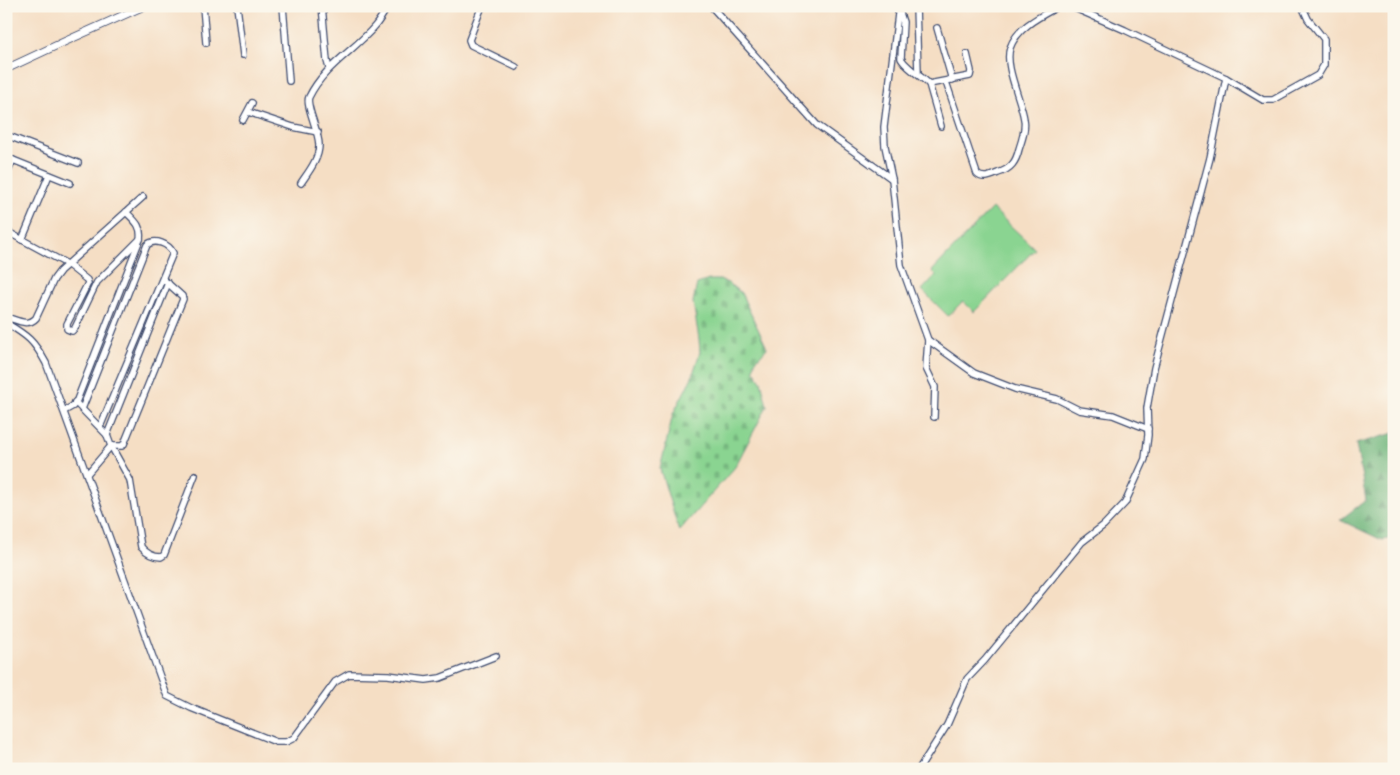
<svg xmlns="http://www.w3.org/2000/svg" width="1400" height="775" viewBox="0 0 1400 775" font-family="'IM FELL English',serif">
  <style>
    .forest { fill: url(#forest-firs); stroke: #45726c }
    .cemetery { fill: url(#cemetery-stones); stroke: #528278 }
    .garden { fill: #8ad491; stroke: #528278 }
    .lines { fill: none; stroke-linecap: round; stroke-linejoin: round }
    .minor-casing { stroke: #3c496d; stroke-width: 8 }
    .tertiary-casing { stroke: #3c496d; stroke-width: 9 }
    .minor { stroke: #fff; stroke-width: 5.5 }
    .tertiary { stroke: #fff; stroke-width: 7 }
  </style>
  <defs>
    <pattern id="forest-firs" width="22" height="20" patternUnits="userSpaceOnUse" patternTransform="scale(1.25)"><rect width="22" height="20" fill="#6fb67b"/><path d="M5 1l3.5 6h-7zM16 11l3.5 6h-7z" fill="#5a9468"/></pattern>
    <pattern id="cemetery-stones" width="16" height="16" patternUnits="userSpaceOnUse" patternTransform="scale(1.25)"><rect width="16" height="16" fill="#8ad491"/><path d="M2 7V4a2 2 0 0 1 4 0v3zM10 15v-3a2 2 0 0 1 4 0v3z" fill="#76b67f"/></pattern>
  </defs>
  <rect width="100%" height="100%" fill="#fbf7ec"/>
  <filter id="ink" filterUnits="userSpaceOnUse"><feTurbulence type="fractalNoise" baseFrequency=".02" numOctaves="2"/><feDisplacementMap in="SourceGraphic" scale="10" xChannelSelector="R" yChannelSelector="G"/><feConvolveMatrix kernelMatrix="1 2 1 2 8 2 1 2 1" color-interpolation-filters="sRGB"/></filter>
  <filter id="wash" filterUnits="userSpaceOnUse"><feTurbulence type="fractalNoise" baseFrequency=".0096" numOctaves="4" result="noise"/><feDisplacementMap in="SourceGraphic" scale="20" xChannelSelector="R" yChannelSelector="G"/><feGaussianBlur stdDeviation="1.12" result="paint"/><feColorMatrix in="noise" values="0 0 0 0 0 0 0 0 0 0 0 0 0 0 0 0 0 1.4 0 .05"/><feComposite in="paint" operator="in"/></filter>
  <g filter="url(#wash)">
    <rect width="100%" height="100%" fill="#f5dec4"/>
    <!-- forest -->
    <polygon class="forest" points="1394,433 1394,538 1382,540 1340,520 1366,500 1356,444"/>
    <!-- cemetery -->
    <polygon class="cemetery" points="709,280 720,280 728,283 741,293 767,348 755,361 754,370 761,381 767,406 735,467 679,531 660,469 673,414 692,377 700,352 699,339 693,302 697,284"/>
    <!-- garden -->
    <polygon class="garden" points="992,208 1035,249 974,312 963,301 948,316 922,290 936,275 932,271"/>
  </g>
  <g filter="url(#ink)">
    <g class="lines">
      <!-- minor casing -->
      <g class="minor-casing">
        <g id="minor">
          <polyline points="203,6 206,43"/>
          <polyline points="237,6 243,55"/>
          <polyline points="283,6 289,81"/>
          <polyline points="322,6 327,61 329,68"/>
          <polyline points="482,6 469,40 471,45 516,67"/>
          <polyline points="711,6 817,125 892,179"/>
          <polyline points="899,6 884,127 885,146 892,179 901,265 928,340 926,368 935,387 934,417"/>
          <polyline points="916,6 918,73"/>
          <path d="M899,10L903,22L901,58C904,66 921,76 929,84L970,76L971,71L967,54"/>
          <polyline points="937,28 952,80"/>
          <polyline points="1226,78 1263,100 1273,100 1318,75 1324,65 1324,39 1308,19 1302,6"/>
          <path d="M946,82L977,174C983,180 991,176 998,173C1011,169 1016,162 1019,149C1022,140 1026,129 1024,119C1021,99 1004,66 1010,48C1017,27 1041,16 1059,6"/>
          <polyline points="929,84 941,126"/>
          <polyline points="248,112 293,127 318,132"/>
          <polyline points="243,120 252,103"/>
          <polyline points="6,135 78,163"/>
          <polyline points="6,160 13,160 70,183"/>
          <polyline points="6,176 13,160"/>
          <path d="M301,183C309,171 319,159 319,145C319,131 305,105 309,97C324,66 354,51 375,26C380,20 384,13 388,6"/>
          <polyline points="6,231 67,264 87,280 88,283 67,324 67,329 72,331 75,328 97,282 140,239"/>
          <polyline points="22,240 49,175"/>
          <path d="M6,317C17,320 28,327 36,318L54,279L60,271L143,197"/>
          <path d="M6,323C28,336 34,341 46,363L167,696L191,708L276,742H286L294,738L335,682L349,674L388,675L426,680L440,678L496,656"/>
          <polyline points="928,340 974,373 1015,389 1057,399 1079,410 1113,415 1148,429"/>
          <path d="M75,402L107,435L111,446L130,480L141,547C146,553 153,557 161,557L164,555L195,475"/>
          <path d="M82,409L147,245C155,238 169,244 173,253L100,427"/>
          <path d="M64,411L73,406L77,400L140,239C142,226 135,221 126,212"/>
          <polyline points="107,435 168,283"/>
          <polyline points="87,474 111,446 122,446 124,444 183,299 182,296 163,279"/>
          <polyline points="919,769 947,725 967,679 985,660 1082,542 1104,525 1125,503 1145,459 1148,435 1147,408 1154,368 1210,158 1226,78 1125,30 1070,6"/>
        </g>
      </g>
      <!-- tertiary casing -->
      <g class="tertiary-casing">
        <polyline id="tertiary" points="6,69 66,41 144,6"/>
      </g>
      <!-- minor -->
      <use href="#minor" class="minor"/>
      <!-- tertiary -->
      <use href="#tertiary" class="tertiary"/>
    </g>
  </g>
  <!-- margin -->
  <rect width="1400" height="775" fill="none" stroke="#fbf7ec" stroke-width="25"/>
</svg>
